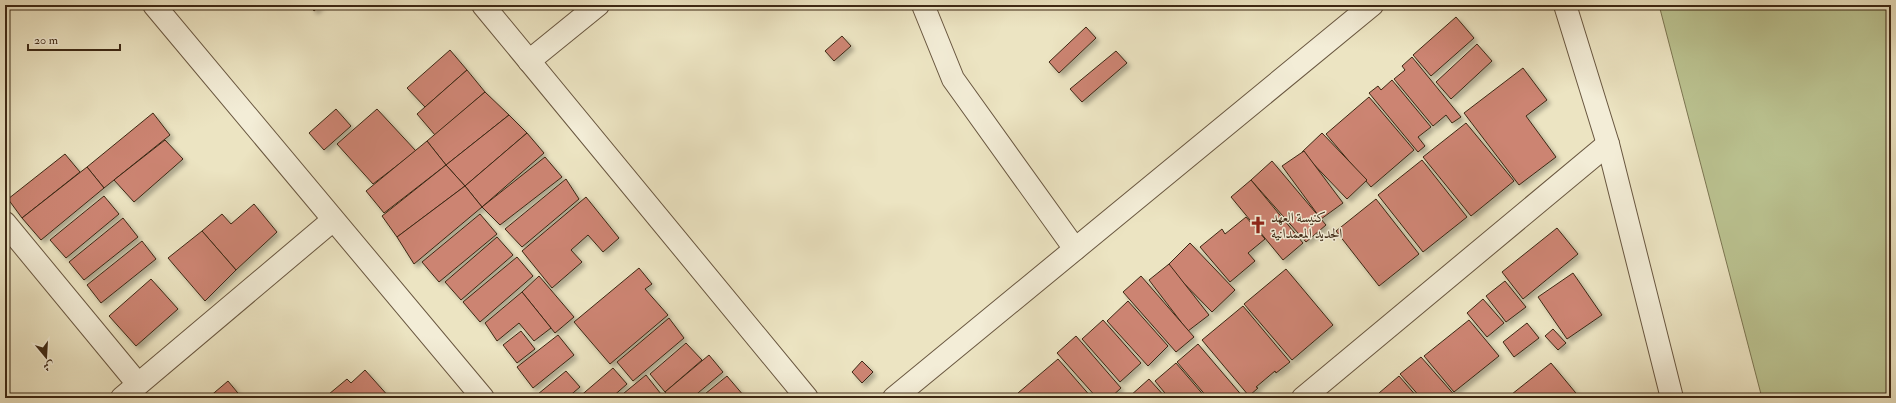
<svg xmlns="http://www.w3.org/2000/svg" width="1896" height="403" viewBox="0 0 1896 403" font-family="'IM FELL Double Pica',Amiri,serif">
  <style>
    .green { fill: #bbc391; stroke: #7c7652 }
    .building { fill: #cc8472; stroke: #3d2814; filter: url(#shadow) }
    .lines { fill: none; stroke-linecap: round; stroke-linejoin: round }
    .minor-casing { stroke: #695740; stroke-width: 24 }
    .minor { stroke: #f3edd7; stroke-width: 22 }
    .labels { text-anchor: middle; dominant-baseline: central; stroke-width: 3; stroke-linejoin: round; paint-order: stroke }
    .poi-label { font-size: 14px; fill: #3d2814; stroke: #f3edd7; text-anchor: start }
  </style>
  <defs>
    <filter id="shadow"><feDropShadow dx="3.5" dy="3.5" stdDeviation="2" flood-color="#0004"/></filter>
  </defs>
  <rect width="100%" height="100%" fill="#ece4c2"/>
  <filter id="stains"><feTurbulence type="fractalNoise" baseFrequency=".005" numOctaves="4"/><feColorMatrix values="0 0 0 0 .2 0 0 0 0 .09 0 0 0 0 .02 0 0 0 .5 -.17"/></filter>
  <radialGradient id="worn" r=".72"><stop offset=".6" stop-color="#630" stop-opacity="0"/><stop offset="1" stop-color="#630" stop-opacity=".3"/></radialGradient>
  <!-- green -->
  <polygon class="green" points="1659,5 1891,5 1891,398 1762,398"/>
  <!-- building -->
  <g class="building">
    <polygon points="310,5 321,5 314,11"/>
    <polygon points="1456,17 1474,38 1431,76 1413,55"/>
    <polygon points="1086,27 1096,38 1059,73 1049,62"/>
    <polygon points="842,36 851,46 834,61 825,51"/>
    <polygon points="1477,44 1492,61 1451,99 1436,82"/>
    <polygon points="450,50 467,70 425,107 407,88"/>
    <polygon points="1116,51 1127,63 1082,102 1070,89"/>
    <polygon points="1412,57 1461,117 1452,123 1446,115 1433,126 1394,79 1405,70 1402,66"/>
    <polygon points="1523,68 1547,100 1526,116 1556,157 1519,185 1464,113"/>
    <polygon points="467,70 485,92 435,135 417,114"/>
    <polygon points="1392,80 1431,127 1418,137 1425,146 1418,152 1369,93 1378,86 1381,90"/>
    <polygon points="485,92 509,115 446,165 427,141"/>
    <polygon points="1369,97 1414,150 1371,187 1326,134"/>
    <polygon points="336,109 351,126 324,150 309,133"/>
    <polygon points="377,109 416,151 373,184 337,144"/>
    <polygon points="153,113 170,135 104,188 87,167"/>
    <polygon points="509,115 527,133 465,186 446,165"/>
    <polygon points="1466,123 1514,181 1471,216 1423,157"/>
    <polygon points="527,133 544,153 482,207 465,186"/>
    <polygon points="1322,133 1367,180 1347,199 1302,152"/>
    <polygon points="165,140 183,159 134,202 114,180"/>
    <polygon points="427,141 446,165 384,213 366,191"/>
    <polygon points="1304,151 1343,203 1321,219 1282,166"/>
    <polygon points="65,154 80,172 22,218 8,199"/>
    <polygon points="545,157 562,177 500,225 482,207"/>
    <polygon points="1422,160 1467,217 1423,252 1378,195"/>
    <polygon points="1272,161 1326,225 1306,242 1251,180"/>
    <polygon points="446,165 465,186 397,237 382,216"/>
    <polygon points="87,167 104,188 41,240 22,218"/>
    <polygon points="566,179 579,199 522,247 505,229"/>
    <polygon points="1251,180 1303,243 1283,260 1231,197"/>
    <polygon points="465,186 482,207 414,264 397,237"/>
    <polygon points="104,196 119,214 66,258 50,240"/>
    <polygon points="586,197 619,238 603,252 588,235 571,250 582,262 552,288 522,251"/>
    <polygon points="1376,199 1419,254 1379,286 1336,231"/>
    <polygon points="254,204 277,232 236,270 202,231 222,214 231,224"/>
    <polygon points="480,214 497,234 439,282 422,262"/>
    <polygon points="1246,217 1265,239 1248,253 1255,261 1230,282 1200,247 1222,229 1225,234"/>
    <polygon points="123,218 138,237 84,280 69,262"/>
    <polygon points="1557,228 1578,254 1523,299 1502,272"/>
    <polygon points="202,231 236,270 205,301 168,258"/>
    <polygon points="497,237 513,255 461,300 445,282"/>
    <polygon points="142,241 156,259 101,303 87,285"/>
    <polygon points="1190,243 1235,290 1212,312 1167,266"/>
    <polygon points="517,257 533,276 480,322 463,302"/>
    <polygon points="1169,264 1209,315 1188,331 1149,280"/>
    <polygon points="639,268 652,284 645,289 668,315 610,364 574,322"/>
    <polygon points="1286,269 1333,325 1292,360 1244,304"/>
    <polygon points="1573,273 1602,315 1567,339 1538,297"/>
    <polygon points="539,276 574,317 555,333 522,292"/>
    <polygon points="1141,276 1194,337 1176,352 1123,292"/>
    <polygon points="151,279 178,309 136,346 109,316"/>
    <polygon points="1505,281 1526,307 1506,322 1486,296"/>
    <polygon points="522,292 551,328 534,341 519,323 497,341 485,323"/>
    <polygon points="1483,299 1504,323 1487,337 1467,313"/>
    <polygon points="1128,301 1168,346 1148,366 1107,321"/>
    <polygon points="1243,306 1290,362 1276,373 1275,371 1256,387 1258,388 1249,396 1202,340"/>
    <polygon points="669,318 684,338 633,381 617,362"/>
    <polygon points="1103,320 1141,363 1120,382 1082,339"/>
    <polygon points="1469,320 1499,356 1454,392 1424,356"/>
    <polygon points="1527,323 1539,338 1514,357 1503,342"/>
    <polygon points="1553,329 1566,343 1558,350 1545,336"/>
    <polygon points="521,331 535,349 517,363 503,345"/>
    <polygon points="558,335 574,355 533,388 517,367"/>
    <polygon points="1076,336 1121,388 1110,398 1097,398 1057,353"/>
    <polygon points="686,343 702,360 665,392 650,374"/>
    <polygon points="1198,344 1244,398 1208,398 1177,362"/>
    <polygon points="709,355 723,372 692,398 670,398 665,392"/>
    <polygon points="1421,357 1457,398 1421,398 1400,374"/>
    <polygon points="1058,359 1092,398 1022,398 1018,393"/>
    <polygon points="862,361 873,372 862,383 852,372"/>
    <polygon points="1176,363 1206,398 1169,398 1155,381"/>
    <polygon points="1551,363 1580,398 1507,398"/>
    <polygon points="613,368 627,384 611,398 578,398"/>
    <polygon points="365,370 390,398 332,398 329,394 347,379 351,383"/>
    <polygon points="566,371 580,387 567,398 541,398 538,394"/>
    <polygon points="646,375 661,394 657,398 618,398"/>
    <polygon points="727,376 744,396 742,398 700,398"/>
    <polygon points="1399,376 1418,398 1383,398 1379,393"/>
    <polygon points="1149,379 1166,398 1131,398 1130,396"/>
    <polygon points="228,381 242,398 208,398"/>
  </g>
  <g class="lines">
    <!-- minor casing -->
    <g class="minor-casing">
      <g id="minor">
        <polyline points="154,5 483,398"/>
        <polyline points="483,5 807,398"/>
        <polyline points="923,5 953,79 1075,249"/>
        <polyline points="1565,5 1608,144 1672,398"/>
        <polyline points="529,61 598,5"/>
        <polyline points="5,223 138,384"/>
        <polyline points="122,398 333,220"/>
        <polyline points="894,398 1372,5"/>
        <polyline points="1303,398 1608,144"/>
      </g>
    </g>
    <!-- minor -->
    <use href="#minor" class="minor"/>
  </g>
  <!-- icons -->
  <defs>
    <g id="church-bare" transform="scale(1.38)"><path d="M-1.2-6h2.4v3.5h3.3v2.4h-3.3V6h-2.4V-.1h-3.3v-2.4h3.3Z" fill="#8f2418" stroke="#f3edd7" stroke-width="2.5" paint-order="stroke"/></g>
  </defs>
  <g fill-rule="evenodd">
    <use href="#church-bare" x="1258" y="225"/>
  </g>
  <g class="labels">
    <!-- poi labels -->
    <g class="poi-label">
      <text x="1271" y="217">كنيسة العهد<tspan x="1271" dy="16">الجديد المعمدانية</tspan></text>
    </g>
  </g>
  <!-- margin -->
  <rect width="1896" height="403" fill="none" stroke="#ece4c2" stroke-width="20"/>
  <rect x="6" y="6" width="1884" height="391" fill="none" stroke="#3d2814" stroke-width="2"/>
  <rect x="10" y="10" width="1876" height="383" fill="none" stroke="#3d2814"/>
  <!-- north arrow -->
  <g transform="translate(46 357) rotate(162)" stroke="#f3edd7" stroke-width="3" paint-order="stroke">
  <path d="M0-3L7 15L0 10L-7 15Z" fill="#3d2814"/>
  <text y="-6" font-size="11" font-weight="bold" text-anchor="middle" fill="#3d2814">ش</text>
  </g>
  <!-- scale -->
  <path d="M28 44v6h92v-6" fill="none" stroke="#3d2814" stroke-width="2"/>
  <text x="34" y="44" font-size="12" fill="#3d2814" stroke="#f3edd7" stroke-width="3" paint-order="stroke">20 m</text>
  <rect width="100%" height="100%" filter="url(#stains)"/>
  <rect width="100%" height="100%" fill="url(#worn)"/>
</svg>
